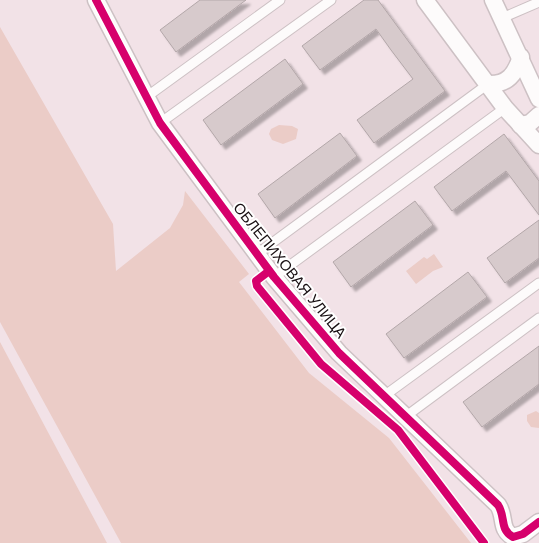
<svg xmlns="http://www.w3.org/2000/svg" width="539" height="543" viewBox="0 0 539 543" font-family="Helvetica,sans-serif">
  <style>
    .green { fill: #ebccc7 }
    .building { fill: #d7cacc; stroke: #b3a7a9; filter: url(#shadow) }
    .lines { fill: none; stroke-linecap: round; stroke-linejoin: round }
    .service-casing { stroke: #cdc1c4; stroke-width: 11 }
    .minor-casing { stroke: #cdc1c4; stroke-width: 19 }
    .service { stroke: #fdfbfb; stroke-width: 9 }
    .minor { stroke: #fdfbfb; stroke-width: 16 }
    .cycleway-casing { stroke: #fff; stroke-width: 11 }
    .cycleway { stroke: #d6006c; stroke-width: 8 }
    .labels { text-anchor: middle; dominant-baseline: central; stroke-width: 4; stroke-linejoin: round; paint-order: stroke }
    .street-label { font-size: 15px; fill: #180f12; stroke: #fff }
  </style>
  <defs>
    <filter id="shadow"><feDropShadow dx="4.5" dy="4.5" stdDeviation="1" flood-color="#0004"/></filter>
  </defs>
  <rect width="100%" height="100%" fill="#f2e2e7"/>
  <!-- green -->
  <g class="green">
    <polygon points="0,27 113,224 116,271 170,228 183,205 185,191 249,274 239,282 309,373 389,438 471,543 121,543 0,322"/>
    <polygon points="279,125 292,126 298,129 296,139 283,144 272,140 269,134 271,129"/>
    <polygon points="434,254 443,267 433,271 416,284 406,271 424,257 427,259"/>
    <polygon points="0,342 107,543 0,543"/>
    <polygon points="536,411 539,413 539,428 531,427 527,421 527,415"/>
  </g>
  <!-- building -->
  <g class="building">
    <polygon points="200,0 246,0 176,52 160,30"/>
    <polygon points="364,0 378,0 445,91 374,143 357,120 413,79 391,50 376,29 320,70 302,46"/>
    <polygon points="285,59 303,84 221,145 203,120"/>
    <polygon points="340,133 357,156 275,218 258,194"/>
    <polygon points="504,134 539,181 539,215 506,171 452,211 434,187"/>
    <polygon points="415,201 433,225 351,287 333,262"/>
    <polygon points="539,220 539,258 505,283 487,258"/>
    <polygon points="468,272 487,297 404,358 386,334"/>
    <polygon points="539,346 539,384 482,427 463,402"/>
  </g>
  <g class="lines">
    <!-- service casing -->
    <g class="service-casing">
      <g id="service">
        <polyline points="502,18 539,2"/>
        <polyline points="145,98 280,0"/>
        <polyline points="160,123 331,0"/>
        <polyline points="257,254 488,84"/>
        <polyline points="274,277 505,108"/>
        <polyline points="384,396 539,283"/>
        <polyline points="405,417 539,318"/>
      </g>
    </g>
    <!-- minor casing -->
    <g class="minor-casing">
      <g id="minor">
        <path d="M96,0L160,123L274,277L339,353L498,505C506,517 499,529 513,537L523,534L539,522"/>
        <polyline points="425,0 505,108 539,145"/>
        <polyline points="493,0 539,99"/>
        <path d="M488,84C508,85 515,74 521,57"/>
        <polyline points="520,125 530,123 539,115"/>
      </g>
    </g>
    <!-- service -->
    <use href="#service" class="service"/>
    <!-- minor -->
    <use href="#minor" class="minor"/>
    <!-- cycleway casing -->
    <g class="cycleway-casing">
      <g id="cycleway">
        <path d="M96,0L160,123L274,277L339,353L498,505C506,517 499,529 513,537L523,534L539,522"/>
        <polyline points="269,271 256,281 257,286 321,364 398,430 484,543"/>
      </g>
    </g>
    <!-- cycleway -->
    <use href="#cycleway" class="cycleway"/>
  </g>
  <g class="labels">
    <!-- street labels -->
    <g class="street-label">
      <text transform="translate(290 270) rotate(51)">ОБЛЕПИХОВАЯ УЛИЦА</text>
    </g>
  </g>
</svg>
